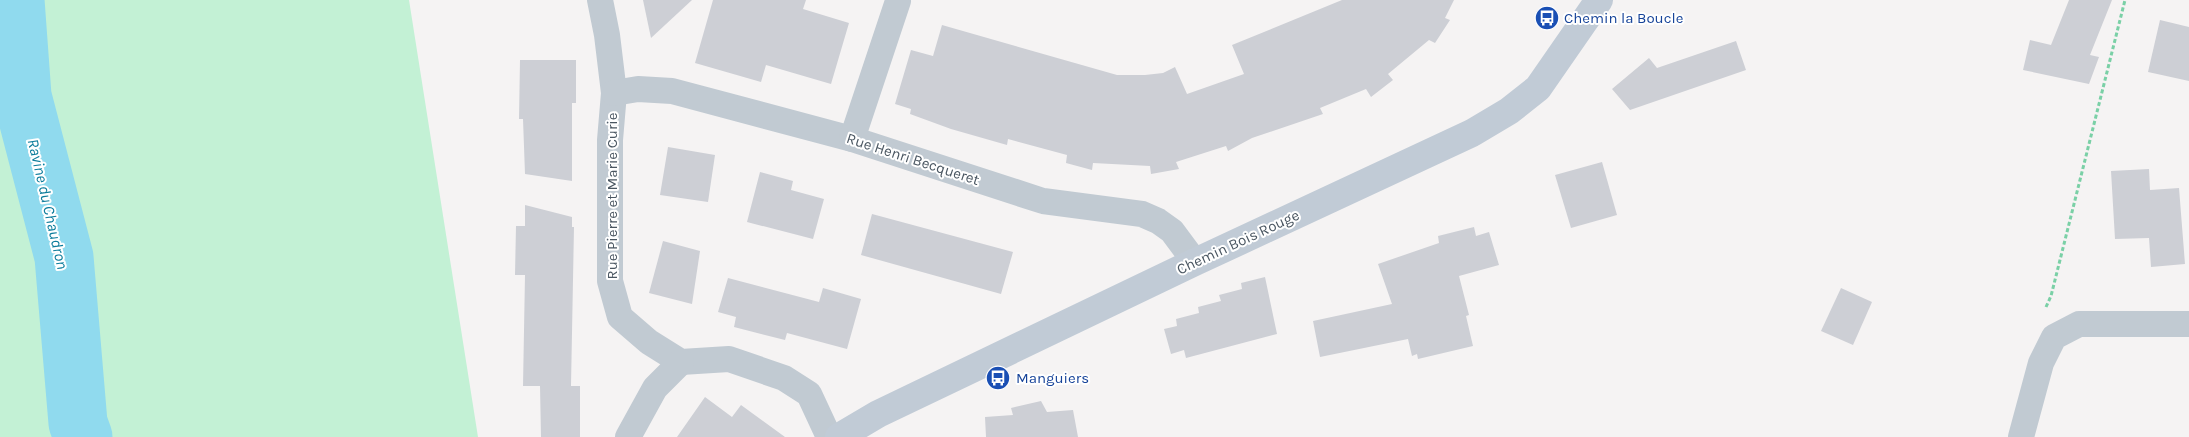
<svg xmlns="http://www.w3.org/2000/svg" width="2189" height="437" viewBox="0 0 2189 437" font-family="Karla,sans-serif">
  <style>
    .green { fill: #c3f1d5 }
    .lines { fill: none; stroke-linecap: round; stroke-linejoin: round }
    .river { stroke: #90daee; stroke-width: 59 }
    .building { fill: #cdcfd5 }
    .path { stroke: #7ad0a6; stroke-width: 3; stroke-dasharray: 4 2.5; stroke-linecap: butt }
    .street { stroke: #c1cad2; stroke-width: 26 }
    .secondary { stroke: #c1cbd6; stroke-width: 28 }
    .labels { text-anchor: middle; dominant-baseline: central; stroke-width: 4; stroke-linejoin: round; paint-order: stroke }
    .transit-label { font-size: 15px; fill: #164399; stroke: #fff; text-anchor: start }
    .street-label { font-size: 15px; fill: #4a5661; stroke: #fff }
    .water-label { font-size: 16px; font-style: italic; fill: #0c7c9b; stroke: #fff }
  </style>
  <rect width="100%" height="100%" fill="#f5f3f3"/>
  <!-- green -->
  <polygon class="green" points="0,0 409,0 478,437 0,437"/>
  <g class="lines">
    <!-- river -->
    <polyline class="river" points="15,0 22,96 64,257 78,423 83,437"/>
  </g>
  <!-- building -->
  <g class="building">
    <polygon points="643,0 692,0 651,38"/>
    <polygon points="713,0 806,0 803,9 849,23 831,84 766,65 761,82 695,63"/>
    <polygon points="1342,0 1454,0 1445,18 1450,20 1435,43 1429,40 1388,74 1393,80 1371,97 1366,89 1320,108 1323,114 1252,138 1228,151 1226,146 1176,162 1179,169 1151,174 1150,166 1093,163 1092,170 1066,163 1067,155 1008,139 1007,145 951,129 910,114 911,109 895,104 911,50 933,56 942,25 1117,75 1145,75 1163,73 1175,67 1187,94 1244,74 1232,45"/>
    <polygon points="2069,0 2112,0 2090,55 2099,57 2089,84 2023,70 2030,40 2051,45"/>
    <polygon points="2160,20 2189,27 2189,81 2148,72"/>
    <polygon points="1736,41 1746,70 1630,110 1612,89 1649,58 1657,68"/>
    <polygon points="520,60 576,60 576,103 572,103 572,181 525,174 523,119 519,119"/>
    <polygon points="668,147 715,155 708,202 660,195"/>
    <polygon points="1602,162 1617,215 1571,228 1555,175"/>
    <polygon points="2149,169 2150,190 2179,188 2185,264 2151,267 2149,238 2115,239 2111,171"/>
    <polygon points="760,172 793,181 791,190 824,199 813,239 747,222"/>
    <polygon points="525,205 572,217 572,227 574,227 571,386 580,386 580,437 541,437 540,386 523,386 525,275 515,275 516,226 525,226"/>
    <polygon points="872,214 1013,252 1001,294 861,255"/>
    <polygon points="1474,227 1476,236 1489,232 1499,265 1459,276 1469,315 1466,316 1473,346 1418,359 1417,354 1412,356 1408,339 1320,357 1313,321 1392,304 1378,264 1439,243 1438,236"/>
    <polygon points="663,241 700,251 692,304 649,293"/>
    <polygon points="1265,277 1277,334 1186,358 1184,350 1171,354 1164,329 1177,326 1176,319 1199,313 1198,307 1221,301 1219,295 1242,289 1241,283"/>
    <polygon points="728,278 819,302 823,288 861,299 847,349 787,333 785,340 734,327 736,317 718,312"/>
    <polygon points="1841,288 1872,302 1853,345 1821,331"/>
    <polygon points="705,397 732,417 741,405 785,437 677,437"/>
    <polygon points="1041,401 1047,412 1073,410 1078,437 986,437 985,417 1013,415 1011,408"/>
  </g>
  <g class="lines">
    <!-- path -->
    <polyline class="path" points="2046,307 2051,296 2125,0"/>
    <!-- street -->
    <g class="street">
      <polyline points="600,0 607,35 614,93 610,140 610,281 620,317 649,342 681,362 729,359 784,378 809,394 829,437"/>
      <polyline points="614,93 638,89 672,91 852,139 1043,201 1142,214 1158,221 1172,231 1195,262"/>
      <polyline points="852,139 898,1"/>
      <polyline points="628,437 655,388 681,362"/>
      <polyline points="2021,437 2041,363 2054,337 2079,324 2189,324"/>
    </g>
    <!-- secondary -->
    <polyline class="secondary" points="839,437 878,414 1195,262 1472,133 1509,111 1538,88 1599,0"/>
  </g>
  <!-- icons -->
  <defs>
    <g id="bus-disc" transform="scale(1.25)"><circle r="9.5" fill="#1a4fb4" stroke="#fff"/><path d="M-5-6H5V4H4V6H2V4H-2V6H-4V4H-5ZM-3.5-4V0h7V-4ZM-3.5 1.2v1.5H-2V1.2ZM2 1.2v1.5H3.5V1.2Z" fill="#fff"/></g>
  </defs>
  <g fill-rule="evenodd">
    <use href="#bus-disc" x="1547" y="18"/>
    <use href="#bus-disc" x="998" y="378"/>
  </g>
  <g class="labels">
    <!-- transit labels -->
    <g class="transit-label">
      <text x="1564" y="18">Chemin la Boucle</text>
      <text x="1016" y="378">Manguiers</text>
    </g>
    <!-- street labels -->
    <g class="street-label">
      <text transform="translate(913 159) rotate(18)">Rue Henri Becqueret</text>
      <text transform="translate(612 196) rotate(-90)">Rue Pierre et Marie Curie</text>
      <text transform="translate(1238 242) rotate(-25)">Chemin Bois Rouge</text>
    </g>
    <!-- water labels -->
    <g class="water-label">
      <text transform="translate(48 204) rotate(77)">Ravine du Chaudron</text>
    </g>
  </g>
</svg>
